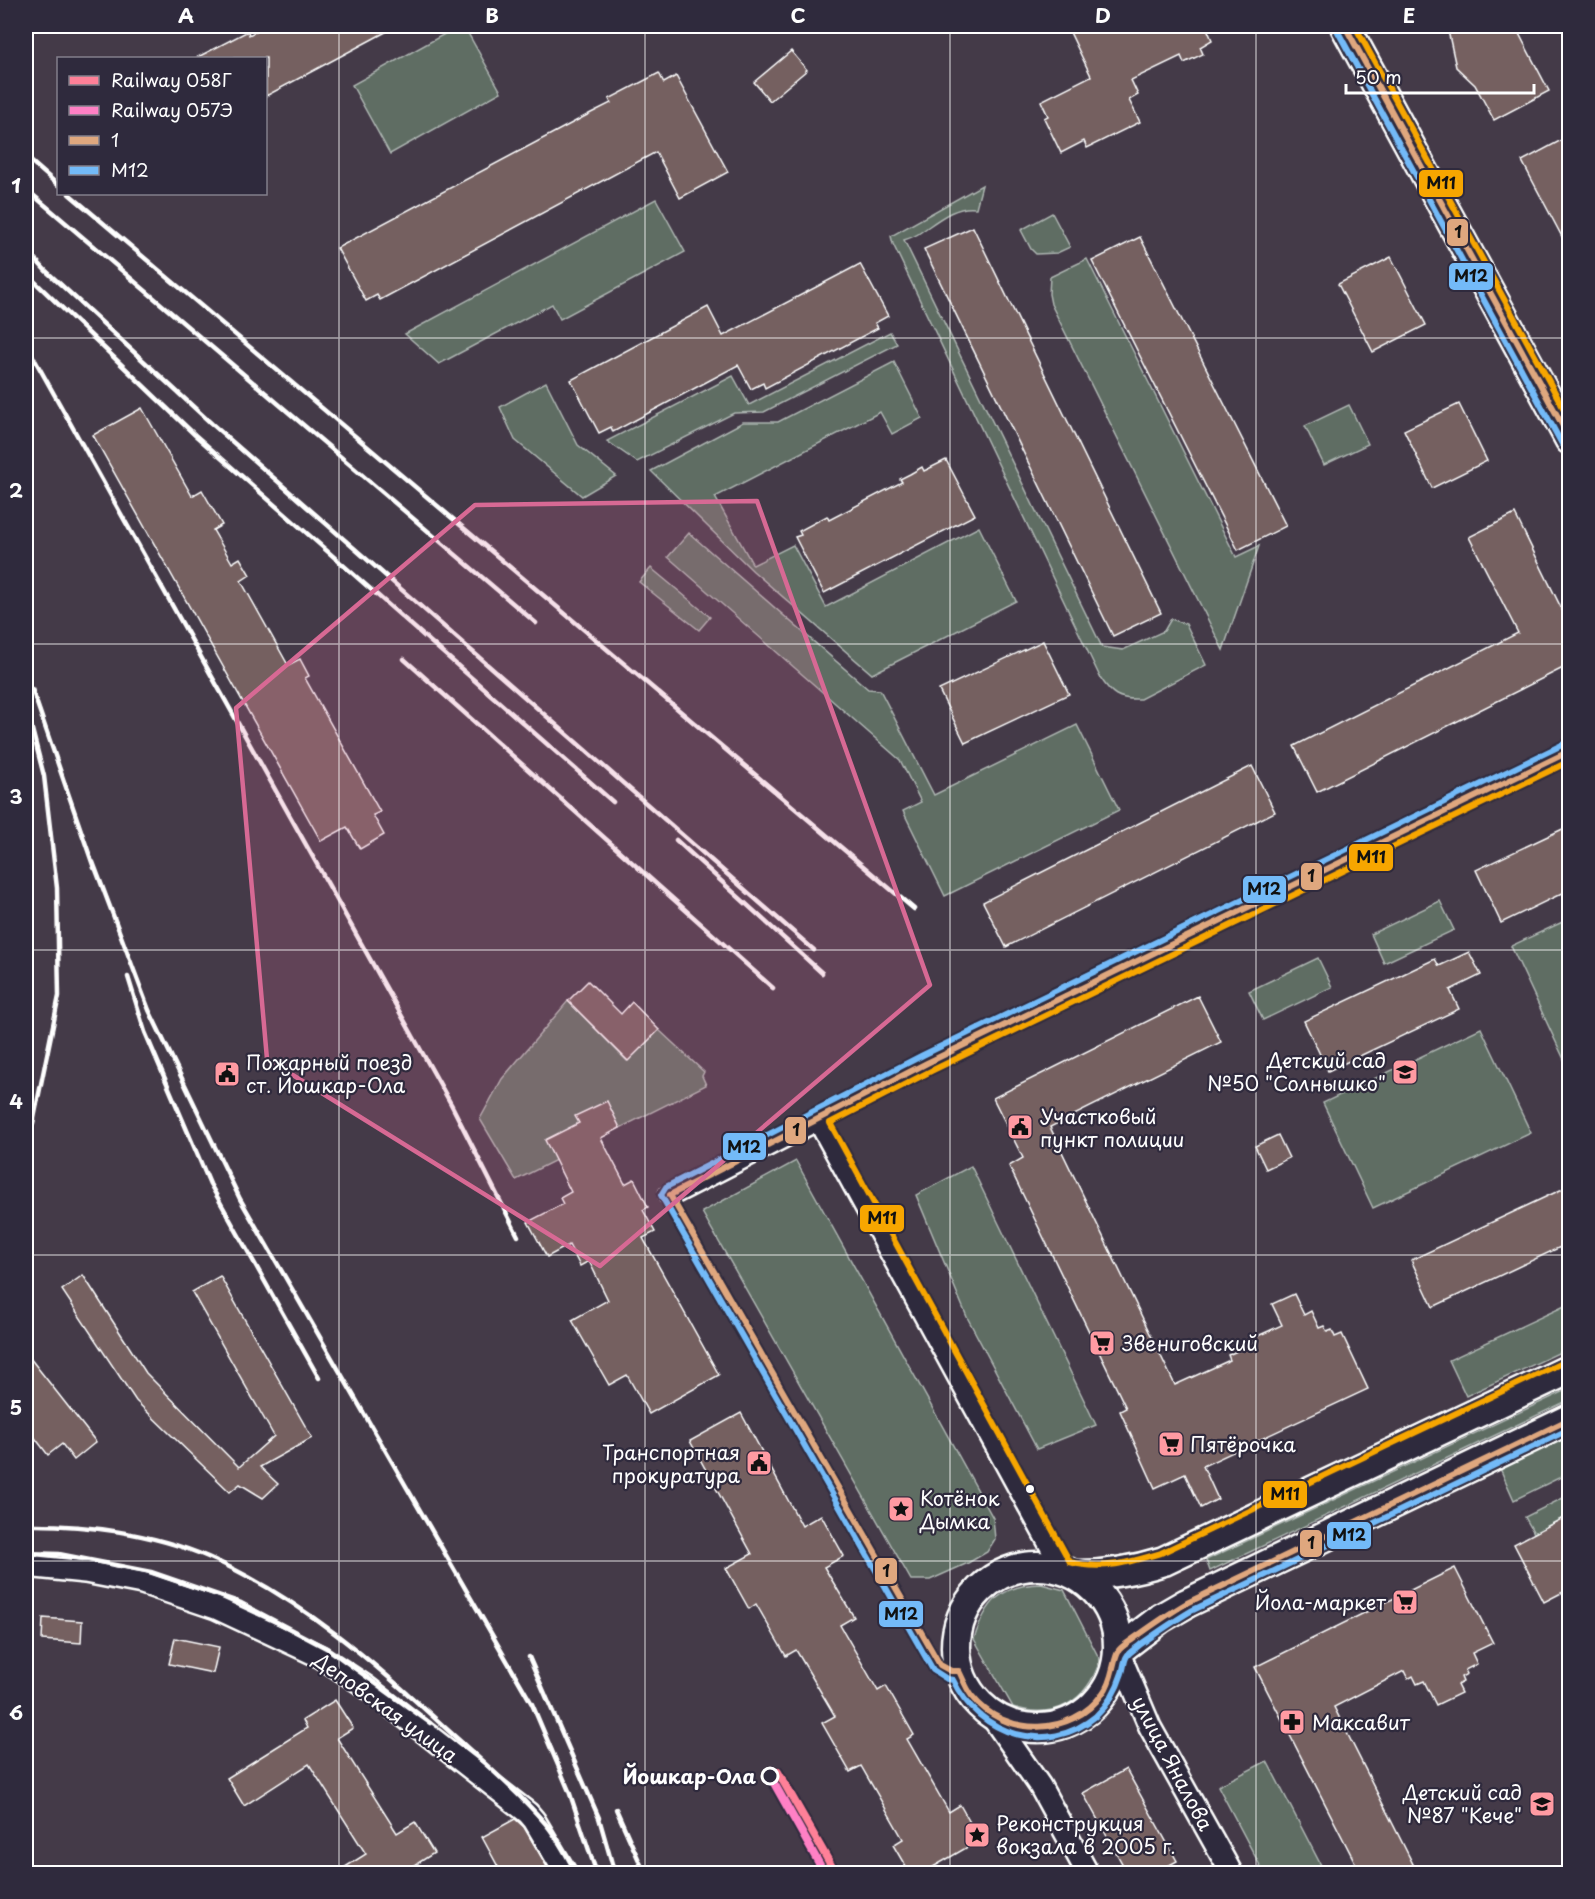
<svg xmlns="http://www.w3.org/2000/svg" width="1595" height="1899" viewBox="0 0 1595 1899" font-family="'Playpen Sans',sans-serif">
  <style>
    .green { fill: #5e6d64; stroke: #aeb6b2; stroke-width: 1.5 }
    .building { fill: #746061; stroke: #fff; stroke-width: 1.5 }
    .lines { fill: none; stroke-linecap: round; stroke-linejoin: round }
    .minor-casing { stroke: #fff; stroke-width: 26 }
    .secondary-casing { stroke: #fff; stroke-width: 33 }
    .minor { stroke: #2f2a3d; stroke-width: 21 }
    .secondary { stroke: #2f2a3d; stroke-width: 28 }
    .rail { stroke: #fff; stroke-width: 4.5 }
    .bus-1-casing { stroke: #2f2a3d; stroke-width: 10 }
    .bus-2-casing { stroke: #2f2a3d; stroke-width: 10 }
    .bus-3-casing { stroke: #2f2a3d; stroke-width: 10 }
    .bus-1 { stroke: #dfa77e; stroke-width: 6 }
    .bus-2 { stroke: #73baf8; stroke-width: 6 }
    .bus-3 { stroke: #f7a600; stroke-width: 6 }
    .rail-1-casing { stroke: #2f2a3d; stroke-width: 12 }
    .rail-2-casing { stroke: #2f2a3d; stroke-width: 12 }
    .rail-1 { stroke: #ff8098; stroke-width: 8 }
    .rail-2 { stroke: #ff80c5; stroke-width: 8 }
    .marked { fill: #d76994; fill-opacity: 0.2; stroke: #d76994; stroke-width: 4.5; stroke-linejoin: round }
    .grid { fill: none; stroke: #fff; stroke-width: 1.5; stroke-opacity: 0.55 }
    .bus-dot { fill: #fff; stroke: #2f2a3d; stroke-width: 2 }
    .stop-dot { fill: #2f2a3d; stroke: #fff; stroke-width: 3 }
    .labels { text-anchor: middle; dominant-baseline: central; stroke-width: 4.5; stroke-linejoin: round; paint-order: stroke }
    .poi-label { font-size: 20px; fill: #fff; stroke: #2f2a3d; text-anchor: start }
    .street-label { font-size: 20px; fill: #fff; stroke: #2f2a3d }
    .stop-label { font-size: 20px; font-weight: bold; fill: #fff; stroke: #2f2a3d; text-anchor: end }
    .line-badge { stroke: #2f2a3d; stroke-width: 2 }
    .pale-badge-label { font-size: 16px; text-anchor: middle; font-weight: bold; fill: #111 }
    .neatline { fill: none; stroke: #fff; stroke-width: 2 }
    .grid-label { font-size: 20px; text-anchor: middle; font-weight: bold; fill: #fff }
  </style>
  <rect width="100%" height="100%" fill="#443a48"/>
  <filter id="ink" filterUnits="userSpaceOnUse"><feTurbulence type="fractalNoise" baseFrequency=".0167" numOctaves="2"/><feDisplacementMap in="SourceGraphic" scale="12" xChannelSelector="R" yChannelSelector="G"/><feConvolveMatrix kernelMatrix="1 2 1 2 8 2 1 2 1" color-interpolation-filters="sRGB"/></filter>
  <g filter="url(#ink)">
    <!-- green -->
    <g class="green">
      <polygon points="459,26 464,26 501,92 390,154 352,85"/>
      <path d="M982,185L976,208C955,205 937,221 921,232C916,236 910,238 904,240L1102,647L1123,650L1164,631L1171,619L1186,624L1206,665L1140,699C1118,700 1111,694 1100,677L893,244L891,236Z"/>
      <polygon points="656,199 685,252 560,319 552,304 439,364 405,334"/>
      <polygon points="1052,213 1070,247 1057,253 1036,254 1031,249 1021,230"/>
      <polygon points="1087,259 1236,557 1259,546 1223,650 1051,304 1049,294 1050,277"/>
      <polygon points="890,332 897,344 764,412 734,413 637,462 607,441 733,376 749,405"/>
      <polygon points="894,362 922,418 892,434 880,412 715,497 753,565 793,545 826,607 979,527 1016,601 872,674 753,571 651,471 743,422 778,422"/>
      <polygon points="546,382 578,445 616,476 582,496 515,440 500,407"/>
      <polygon points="1349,405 1368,444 1324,465 1305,426"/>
      <polygon points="689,533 868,689 880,690 934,795 1077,725 1119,810 945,896 903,811 921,802 900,760 668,557"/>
      <polygon points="651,568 710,617 699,630 639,582"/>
      <polygon points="1440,901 1454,930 1384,963 1371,934"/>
      <polygon points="1569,919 1569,1070 1511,946"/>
      <polygon points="1318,958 1332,987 1263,1020 1249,991"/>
      <polygon points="568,1001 627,1061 659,1030 704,1072 702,1076 706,1085 516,1180 480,1119 502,1079"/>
      <polygon points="1481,1028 1531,1133 1373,1208 1323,1103"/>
      <polygon points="796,1161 993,1518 995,1539 987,1552 968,1563 930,1580 911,1580 702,1212"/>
      <polygon points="971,1166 1096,1425 1037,1449 967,1317 916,1195"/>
      <polygon points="1569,1304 1569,1348 1466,1396 1449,1360"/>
      <polygon points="1569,1389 1569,1400 1210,1571 1206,1560"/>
      <polygon points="1569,1433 1569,1473 1514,1500 1499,1466"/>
      <polygon points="1569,1495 1569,1515 1534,1533 1525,1517"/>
      <path d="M1041,1584L1064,1590L1100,1660C1087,1702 1055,1720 1013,1707L974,1639C986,1602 1001,1585 1041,1584Z"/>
      <polygon points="1267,1761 1325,1873 1264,1873 1218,1786"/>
    </g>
    <!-- building -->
    <g class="building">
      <polygon points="266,26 397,26 266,96 266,58 196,58 248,31 249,35"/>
      <polygon points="1067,26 1206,26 1212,40 1200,47 1203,54 1184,63 1181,56 1131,80 1138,95 1129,100 1140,122 1087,148 1084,141 1061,153 1044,118 1048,116 1041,101 1091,76"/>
      <polygon points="1447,26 1515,26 1549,91 1494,120 1475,85 1456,67"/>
      <polygon points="791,51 807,70 770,101 754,82"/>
      <polygon points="659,73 664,83 676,76 728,172 680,198 656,152 380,300 377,295 366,301 337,248 591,113 611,103 609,99"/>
      <polygon points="1569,136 1569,250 1522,161"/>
      <polygon points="973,227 1161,613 1113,636 924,249"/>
      <polygon points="1140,237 1286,526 1238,550 1092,261"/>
      <polygon points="1391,257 1426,325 1373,352 1338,284"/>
      <polygon points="860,264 888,316 875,323 878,328 765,388 763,383 751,389 738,365 613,432 611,427 599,433 571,380 708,307 723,336"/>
      <polygon points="1459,404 1487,461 1432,488 1404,430"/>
      <polygon points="142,408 192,496 202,490 222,525 213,530 232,563 240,558 250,575 241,581 288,665 300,659 309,676 305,678 380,812 373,815 384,835 360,849 347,827 321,841 93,435"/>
      <polygon points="946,460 975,515 824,593 795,537 801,535 799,531 827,516 829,520 902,482 900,479 910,474 922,467 924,471"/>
      <polygon points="1515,514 1569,624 1569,665 1317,792 1294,746 1518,633 1469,537"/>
      <polygon points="1043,641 1069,694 965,743 939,690"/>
      <polygon points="1252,766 1275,812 1006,947 983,902"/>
      <polygon points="1569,826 1569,890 1501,923 1476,870"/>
      <polygon points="1469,952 1481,975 1450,990 1459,1009 1328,1071 1304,1021 1435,959 1439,966"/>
      <polygon points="588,981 621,1014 632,1002 659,1030 628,1061 568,1001"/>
      <polygon points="1198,996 1221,1042 1050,1127 1175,1385 1230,1360 1228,1355 1253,1344 1251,1339 1282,1325 1272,1304 1294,1294 1304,1315 1311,1311 1319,1328 1324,1326 1327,1332 1332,1330 1335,1337 1342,1334 1368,1389 1203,1466 1218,1499 1201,1508 1185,1474 1155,1488 1120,1411 1126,1408 1009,1166 1023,1158 993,1098"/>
      <polygon points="607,1101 620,1128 601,1138 625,1184 634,1179 648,1207 643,1210 655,1232 643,1238 719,1375 649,1414 627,1375 609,1385 572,1320 608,1300 589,1261 580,1266 569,1245 547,1257 528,1222 563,1204 560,1198 571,1192 545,1140 579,1123 575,1116"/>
      <polygon points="1278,1135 1289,1158 1266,1169 1255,1146"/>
      <polygon points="1569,1186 1569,1243 1433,1307 1411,1260"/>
      <polygon points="83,1275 146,1373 239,1467 274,1436 192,1292 220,1276 312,1438 260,1467 278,1484 263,1498 240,1484 230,1492 136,1401 62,1290"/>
      <polygon points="26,1353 96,1442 74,1460 62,1444 48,1455 26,1426"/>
      <polygon points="741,1413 802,1526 821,1515 844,1556 824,1567 854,1617 840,1625 878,1691 886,1686 914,1735 907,1739 949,1812 960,1805 980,1840 921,1874 910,1874 893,1845 903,1839 861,1766 850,1772 822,1723 835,1716 796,1650 786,1656 756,1604 749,1609 726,1568 752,1554 690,1441"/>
      <polygon points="1569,1515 1569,1589 1544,1602 1514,1544"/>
      <polygon points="1455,1568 1493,1643 1472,1653 1477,1664 1465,1670 1467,1674 1461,1677 1463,1682 1457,1685 1461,1693 1436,1705 1424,1681 1417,1684 1413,1676 1408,1679 1404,1671 1334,1707 1418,1874 1361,1874 1255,1667"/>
      <polygon points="43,1618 82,1621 81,1643 42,1640"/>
      <polygon points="175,1638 219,1647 213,1673 169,1664"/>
      <polygon points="335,1700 353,1728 337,1738 397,1833 415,1822 434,1853 401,1874 334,1874 366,1854 309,1764 244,1806 227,1778 307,1728 303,1720"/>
      <polygon points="1126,1769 1177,1861 1153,1874 1128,1874 1083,1793"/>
      <polygon points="515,1819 524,1827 551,1874 502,1874 482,1837"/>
    </g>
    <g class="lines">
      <!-- minor casing -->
      <g class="minor-casing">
        <g id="minor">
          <polyline points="818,1119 1064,1570"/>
          <polyline points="670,1195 927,1063 1570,751"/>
          <polyline points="26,1566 85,1572 142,1583 216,1608 321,1657 365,1686 528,1813 534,1820 566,1874"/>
          <polyline points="1118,1651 1150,1727 1232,1874"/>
          <polyline points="990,1714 1040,1786 1088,1874"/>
        </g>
      </g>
      <!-- secondary casing -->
      <g class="secondary-casing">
        <g id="secondary">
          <polyline points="1345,26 1570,440"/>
          <circle cx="1037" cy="1647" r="81"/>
          <path d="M1078,1575C1109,1575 1135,1570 1164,1561L1570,1369"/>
          <polyline points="1118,1651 1161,1618 1187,1603 1570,1419"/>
        </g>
      </g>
      <!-- minor -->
      <use href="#minor" class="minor"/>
      <!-- secondary -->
      <use href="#secondary" class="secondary"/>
      <!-- rail -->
      <g class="rail">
        <polyline points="26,157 58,185"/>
        <polyline points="26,189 536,623"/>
        <polyline points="69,194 914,909"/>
        <polyline points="26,249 45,270 212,424 814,950"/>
        <polyline points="26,270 34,281 195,435 613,802"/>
        <polyline points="26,344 451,1104 518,1236"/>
        <polyline points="404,659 773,988"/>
        <polyline points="32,689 94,868"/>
        <polyline points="26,706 44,776 57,888 59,996 33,1123 26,1141"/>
        <polyline points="676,840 822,973"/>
        <polyline points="93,862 149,1010 240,1199 532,1704 569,1791 597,1874"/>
        <polyline points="128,977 145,1032 210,1184 319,1378"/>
        <path d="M26,1525C84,1524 153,1533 208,1557C300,1597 377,1665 450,1732C482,1761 517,1791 545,1823C558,1838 567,1857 577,1874"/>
        <polyline points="26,1553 59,1554 151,1572 241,1603 328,1649 430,1723"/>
        <polyline points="529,1657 599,1818 615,1874"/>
        <polyline points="616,1809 645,1874"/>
      </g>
      <!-- bus-1 casing -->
      <g class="bus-1-casing">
        <g id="bus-1">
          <polyline points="1345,26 1570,439"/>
          <path d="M1570,751L927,1063L670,1195L940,1665L951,1671H959C963,1679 966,1688 972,1696C1005,1738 1072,1737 1103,1693C1113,1681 1113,1658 1119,1650C1122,1646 1129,1642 1133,1639C1151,1626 1168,1614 1187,1603L1570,1419"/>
        </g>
      </g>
      <!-- bus-2 casing -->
      <g class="bus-2-casing">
        <g id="bus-2">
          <polyline points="1337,30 1562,444"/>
          <path d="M1566,743L923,1055L666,1187L661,1195L933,1670L947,1679L953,1680C979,1735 1047,1757 1096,1716C1109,1704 1117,1689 1122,1673C1124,1668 1124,1660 1127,1656C1130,1651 1137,1648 1141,1644C1158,1632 1174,1621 1191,1611L1570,1429"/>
        </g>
      </g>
      <!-- bus-3 casing -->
      <g class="bus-3-casing">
        <g id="bus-3">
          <polyline points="1355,26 1570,420"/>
          <path d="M1566,1361L1161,1553C1131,1562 1101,1571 1070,1562L830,1123L931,1071L1570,761"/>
        </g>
      </g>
      <!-- bus-1 -->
      <use href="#bus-1" class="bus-1"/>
      <!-- bus-2 -->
      <use href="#bus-2" class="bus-2"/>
      <!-- bus-3 -->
      <use href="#bus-3" class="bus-3"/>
      <!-- rail-1 casing -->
      <g class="rail-1-casing">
        <polyline id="rail-1" points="778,1772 836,1874"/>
      </g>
      <!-- rail-2 casing -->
      <g class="rail-2-casing">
        <polyline id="rail-2" points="770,1776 825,1874"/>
      </g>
      <!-- rail-1 -->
      <use href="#rail-1" class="rail-1"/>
      <!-- rail-2 -->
      <use href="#rail-2" class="rail-2"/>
    </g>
  </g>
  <!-- marked area -->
  <path class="marked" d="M757,501L930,985L600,1266L267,1059L236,708L475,505Z"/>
  <!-- grid -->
  <path class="grid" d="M339,26V1874M645,26V1874M950,26V1874M1256,26V1874M26,338H1570M26,644H1570M26,950H1570M26,1255H1570M26,1561H1570"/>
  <!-- icons -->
  <defs>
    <g id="school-square" transform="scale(1.35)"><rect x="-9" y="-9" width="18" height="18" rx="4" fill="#ff9aa2" stroke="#2f2a3d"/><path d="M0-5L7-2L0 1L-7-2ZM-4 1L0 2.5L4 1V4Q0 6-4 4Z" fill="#111"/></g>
    <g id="civic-square" transform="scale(1.35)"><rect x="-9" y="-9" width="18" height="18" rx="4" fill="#ff9aa2" stroke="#2f2a3d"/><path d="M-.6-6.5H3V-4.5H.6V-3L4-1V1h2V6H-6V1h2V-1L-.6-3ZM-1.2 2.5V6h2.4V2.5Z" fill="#111"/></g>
    <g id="supermarket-square" transform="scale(1.35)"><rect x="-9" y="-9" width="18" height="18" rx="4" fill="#ff9aa2" stroke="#2f2a3d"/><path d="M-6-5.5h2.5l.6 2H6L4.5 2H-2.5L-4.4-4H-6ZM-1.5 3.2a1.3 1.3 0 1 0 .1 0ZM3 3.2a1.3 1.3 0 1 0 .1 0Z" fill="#111"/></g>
    <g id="sight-square" transform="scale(1.35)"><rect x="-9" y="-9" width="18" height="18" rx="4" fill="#ff9aa2" stroke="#2f2a3d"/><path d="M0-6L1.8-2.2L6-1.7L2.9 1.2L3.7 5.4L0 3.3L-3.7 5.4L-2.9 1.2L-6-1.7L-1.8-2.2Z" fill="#111"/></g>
    <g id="pharmacy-square" transform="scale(1.35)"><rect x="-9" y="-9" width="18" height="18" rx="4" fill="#ff9aa2" stroke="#2f2a3d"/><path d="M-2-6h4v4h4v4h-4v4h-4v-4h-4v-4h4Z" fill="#111"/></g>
  </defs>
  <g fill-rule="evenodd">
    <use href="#school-square" x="1405" y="1072"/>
    <use href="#civic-square" x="227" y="1074"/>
    <use href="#civic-square" x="1020" y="1127"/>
    <use href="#supermarket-square" x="1102" y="1343"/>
    <use href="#supermarket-square" x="1171" y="1444"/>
    <use href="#civic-square" x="759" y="1463"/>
    <use href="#sight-square" x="901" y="1509"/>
    <use href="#supermarket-square" x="1405" y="1602"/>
    <use href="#pharmacy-square" x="1292" y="1722"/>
    <use href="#school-square" x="1542" y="1804"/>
    <use href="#sight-square" x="977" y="1835"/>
  </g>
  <!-- markers -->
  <circle class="bus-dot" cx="1030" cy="1489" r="5"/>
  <circle class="stop-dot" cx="770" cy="1776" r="8"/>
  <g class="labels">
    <!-- poi labels -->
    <g class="poi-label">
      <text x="1386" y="1060" text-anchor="end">Детский сад<tspan x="1386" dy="23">№50 "Солнышко"</tspan></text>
      <text x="246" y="1062">Пожарный поезд<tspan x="246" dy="23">ст. Йошкар-Ола</tspan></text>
      <text x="1040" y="1116">Участковый<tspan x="1040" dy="23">пункт полиции</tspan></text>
      <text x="1122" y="1343">Звениговский</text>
      <text x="1190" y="1444">Пятёрочка</text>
      <text x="740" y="1452" text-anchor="end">Транспортная<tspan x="740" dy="23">прокуратура</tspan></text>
      <text x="920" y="1498">Котёнок<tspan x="920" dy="23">Дымка</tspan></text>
      <text x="1386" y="1602" text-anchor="end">Йола-маркет</text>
      <text x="1312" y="1722">Максавит</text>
      <text x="1522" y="1792" text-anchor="end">Детский сад<tspan x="1522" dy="23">№87 "Кече"</tspan></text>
      <text x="996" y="1823">Реконструкция<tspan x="996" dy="23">вокзала в 2005 г.</tspan></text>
    </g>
    <!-- street labels -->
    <g class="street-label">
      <text transform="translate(386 1707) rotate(36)">Деповская улица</text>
      <text transform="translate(1173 1763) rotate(62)">улица Яналова</text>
    </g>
    <!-- stop labels -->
    <g class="stop-label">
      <text x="756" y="1776">Йошкар-Ола</text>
    </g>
  </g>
  <g class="line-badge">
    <rect x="1418" y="169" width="46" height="29" rx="6" fill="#f7a600"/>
    <rect x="1446" y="218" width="23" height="29" rx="6" fill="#dfa77e"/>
    <rect x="1448" y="262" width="46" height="29" rx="6" fill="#73baf8"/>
    <rect x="1348" y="843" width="46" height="29" rx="6" fill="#f7a600"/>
    <rect x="1300" y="862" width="23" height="29" rx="6" fill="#dfa77e"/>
    <rect x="1242" y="875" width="45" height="29" rx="6" fill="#73baf8"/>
    <rect x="784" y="1116" width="23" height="29" rx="6" fill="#dfa77e"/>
    <rect x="722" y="1132" width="45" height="29" rx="6" fill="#73baf8"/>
    <rect x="859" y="1204" width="46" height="29" rx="6" fill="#f7a600"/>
    <rect x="1262" y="1480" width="46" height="29" rx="6" fill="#f7a600"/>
    <rect x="1326" y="1521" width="46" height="29" rx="6" fill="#73baf8"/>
    <rect x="1299" y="1529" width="24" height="29" rx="6" fill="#dfa77e"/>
    <rect x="874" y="1557" width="24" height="28" rx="6" fill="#dfa77e"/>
    <rect x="878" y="1600" width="46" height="28" rx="6" fill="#73baf8"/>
  </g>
  <g class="pale-badge-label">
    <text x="1441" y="189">М11</text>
    <text x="1458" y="238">1</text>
    <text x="1471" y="282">М12</text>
    <text x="1371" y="863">М11</text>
    <text x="1311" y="882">1</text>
    <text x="1264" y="895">М12</text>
    <text x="796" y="1136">1</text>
    <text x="744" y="1153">М12</text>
    <text x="882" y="1224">М11</text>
    <text x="1285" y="1500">М11</text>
    <text x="1349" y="1541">М12</text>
    <text x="1311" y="1549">1</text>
    <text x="886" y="1577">1</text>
    <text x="901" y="1620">М12</text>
  </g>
  <!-- margin -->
  <rect width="1595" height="1899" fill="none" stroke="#2f2a3d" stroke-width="66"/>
  <!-- legend -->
  <rect x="57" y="57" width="210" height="138" fill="#2f2a3d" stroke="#827f8b" stroke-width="1.5"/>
  <rect x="69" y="76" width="30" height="9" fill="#ff8098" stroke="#827f8b" stroke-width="1.5"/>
  <text x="111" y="87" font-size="18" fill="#ffffff">Railway 058Г</text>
  <rect x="69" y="106" width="30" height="9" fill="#ff80c5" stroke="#827f8b" stroke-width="1.5"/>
  <text x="111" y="117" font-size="18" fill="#ffffff">Railway 057Э</text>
  <rect x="69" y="136" width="30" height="9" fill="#dfa77e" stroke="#827f8b" stroke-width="1.5"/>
  <text x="111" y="147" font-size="18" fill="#ffffff">1</text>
  <rect x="69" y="166" width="30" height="9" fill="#73baf8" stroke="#827f8b" stroke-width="1.5"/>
  <text x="111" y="177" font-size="18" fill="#ffffff">М12</text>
  <!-- scale -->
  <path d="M1346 84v9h188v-9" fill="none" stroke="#ffffff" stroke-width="3"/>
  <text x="1355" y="84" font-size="18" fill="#ffffff" stroke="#2f2a3d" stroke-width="4.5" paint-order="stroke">50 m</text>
  <rect x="33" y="33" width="1529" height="1833" class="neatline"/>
  <g class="grid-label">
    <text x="186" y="23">A</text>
    <text x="492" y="23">B</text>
    <text x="798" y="23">C</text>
    <text x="1103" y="23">D</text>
    <text x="1409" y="23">E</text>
    <text x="16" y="193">1</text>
    <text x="16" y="498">2</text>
    <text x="16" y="804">3</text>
    <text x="16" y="1109">4</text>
    <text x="16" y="1415">5</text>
    <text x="16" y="1720">6</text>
  </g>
</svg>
